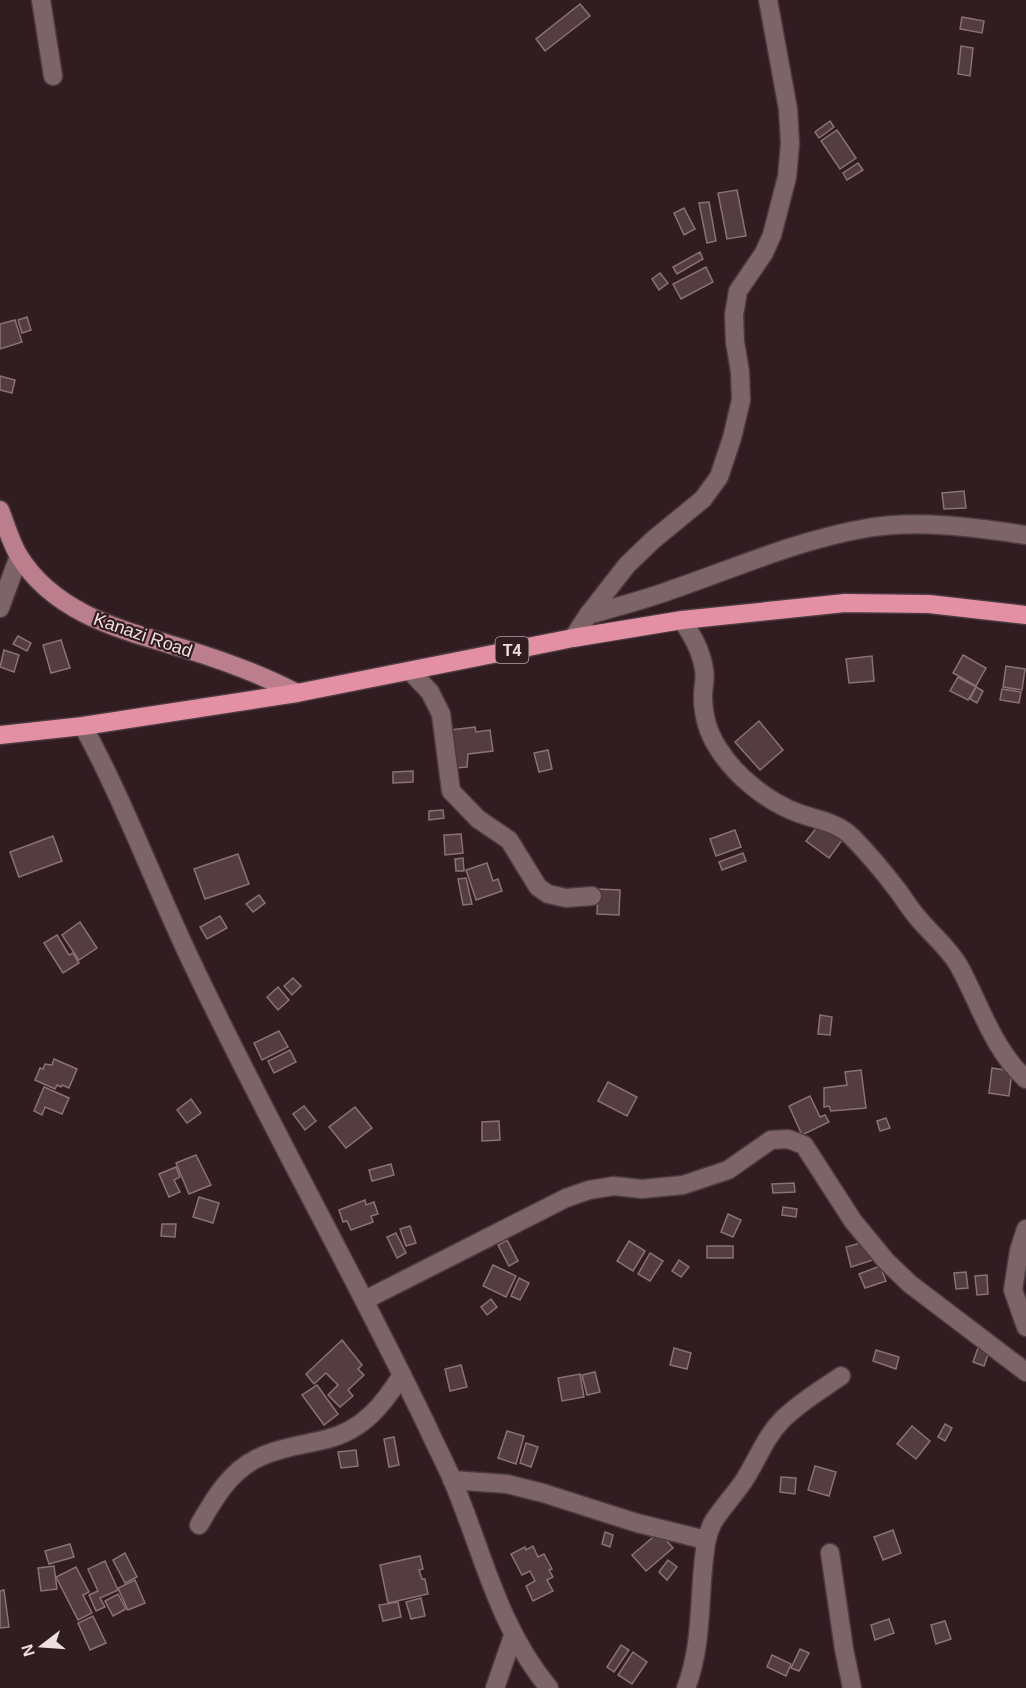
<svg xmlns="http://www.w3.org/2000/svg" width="1026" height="1688" viewBox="0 0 1026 1688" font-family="Helvetica,sans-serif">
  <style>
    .building { fill: #543d42; stroke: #8a7176; stroke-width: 1.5 }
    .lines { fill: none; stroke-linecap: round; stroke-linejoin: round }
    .minor-casing { stroke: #4b3a3f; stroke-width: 21 }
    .major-casing { stroke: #4b3a3f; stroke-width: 21 }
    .highway-casing { stroke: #4b3a3f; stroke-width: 21 }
    .minor { stroke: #7d6469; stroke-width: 18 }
    .major { stroke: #bb7e8c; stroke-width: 18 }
    .highway { stroke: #e490a4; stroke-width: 18 }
    .labels { text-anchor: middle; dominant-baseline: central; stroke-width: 4.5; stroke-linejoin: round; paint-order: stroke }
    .shield { fill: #311c21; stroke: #b5a4a8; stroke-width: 1.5 }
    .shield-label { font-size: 16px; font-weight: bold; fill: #eedfe2 }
    .street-label { font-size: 18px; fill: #eedfe2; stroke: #311c21 }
  </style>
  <rect width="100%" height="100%" fill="#311c21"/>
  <!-- building -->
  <g class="building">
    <polygon points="580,4 590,16 545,51 536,39"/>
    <polygon points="962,17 984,21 982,33 960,29"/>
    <polygon points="961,46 973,48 970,76 958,74"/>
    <polygon points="830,121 834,127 819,138 815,132"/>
    <polygon points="837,130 856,158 840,169 821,141"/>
    <polygon points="858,163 863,170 847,180 843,173"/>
    <polygon points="737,190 746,236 727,239 718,193"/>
    <polygon points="709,202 716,241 707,243 699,203"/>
    <polygon points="684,208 695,229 684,235 674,213"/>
    <polygon points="700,252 703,259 677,274 673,267"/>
    <polygon points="706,267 713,282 681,299 673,284"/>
    <polygon points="660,273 668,283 659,290 652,279"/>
    <polygon points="27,317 31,330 22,333 18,320"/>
    <polygon points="15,320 22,342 0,349 0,324"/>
    <polygon points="0,376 15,380 12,393 0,390"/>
    <polygon points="964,491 966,508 944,509 942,493"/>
    <polygon points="18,636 31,643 27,651 13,644"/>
    <polygon points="61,640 70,668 51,673 43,645"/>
    <polygon points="4,650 19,655 14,672 0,667"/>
    <polygon points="963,655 986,668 976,686 953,673"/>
    <polygon points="872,656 874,681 849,683 846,659"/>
    <polygon points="1006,666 1025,669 1022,690 1003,687"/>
    <polygon points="958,677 976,687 968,700 950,691"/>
    <polygon points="976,687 983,691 977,703 970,699"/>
    <polygon points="1002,689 1021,692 1019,703 1000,700"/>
    <polygon points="759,721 783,750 760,770 735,742"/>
    <polygon points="475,727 476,732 490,730 493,751 468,754 467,767 455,768 450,730"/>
    <polygon points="548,750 552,769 539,772 534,753"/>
    <polygon points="413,771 413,782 393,783 393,772"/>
    <polygon points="443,810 444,818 429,820 429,811"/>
    <polygon points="821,822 843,839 829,858 806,841"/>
    <polygon points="735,830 741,847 716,856 710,839"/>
    <polygon points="461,834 463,853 445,855 444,835"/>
    <polygon points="53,836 62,861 19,877 10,852"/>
    <polygon points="743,853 746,861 722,870 719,862"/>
    <polygon points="238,854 249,884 205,899 194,869"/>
    <polygon points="463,858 464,871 456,871 455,859"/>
    <polygon points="487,863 493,881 498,879 502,891 476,900 466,870"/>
    <polygon points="466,878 472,904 463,905 458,879"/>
    <polygon points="598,889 620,890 619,915 597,914"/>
    <polygon points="259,895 265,903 253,912 246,904"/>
    <polygon points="220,916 227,928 207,939 200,927"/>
    <polygon points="80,922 97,948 79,960 62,935"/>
    <polygon points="57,935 69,955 73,953 79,963 63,973 44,943"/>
    <polygon points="293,978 301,986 292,995 284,986"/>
    <polygon points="278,987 289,1000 278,1010 267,997"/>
    <polygon points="820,1015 832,1017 830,1035 818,1034"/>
    <polygon points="279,1031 288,1047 262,1060 254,1043"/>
    <polygon points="290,1050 296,1062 274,1073 268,1061"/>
    <polygon points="54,1059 77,1069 69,1088 62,1085 61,1087 57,1085 55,1089 35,1080 40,1068 43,1069 45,1064 52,1065"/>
    <polygon points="992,1068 1012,1071 1009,1096 989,1093"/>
    <polygon points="861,1070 866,1108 831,1111 829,1106 824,1107 824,1088 847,1085 845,1072"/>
    <polygon points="608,1082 637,1097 627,1116 598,1101"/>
    <polygon points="44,1087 69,1098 62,1114 45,1107 42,1115 34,1111"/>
    <polygon points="810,1096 820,1117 825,1115 829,1122 802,1135 789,1106"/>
    <polygon points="191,1099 201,1113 187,1123 177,1110"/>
    <polygon points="304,1106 316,1121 305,1130 293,1114"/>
    <polygon points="355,1107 372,1128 346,1148 329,1127"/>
    <polygon points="886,1118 890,1128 880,1131 877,1121"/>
    <polygon points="499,1121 500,1140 482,1141 482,1122"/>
    <polygon points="196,1155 211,1185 189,1194 176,1163"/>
    <polygon points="391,1164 394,1175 372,1181 369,1170"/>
    <polygon points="176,1167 180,1177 174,1180 180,1192 169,1197 159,1174"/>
    <polygon points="794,1183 795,1192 773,1193 772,1184"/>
    <polygon points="199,1197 219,1203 213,1223 193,1217"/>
    <polygon points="365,1200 366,1205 374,1202 378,1214 371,1216 373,1222 351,1230 347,1221 343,1222 339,1210"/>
    <polygon points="783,1207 797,1209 796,1217 782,1215"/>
    <polygon points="728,1214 741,1220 733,1237 721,1232"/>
    <polygon points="162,1224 176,1224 175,1237 161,1236"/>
    <polygon points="410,1226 416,1243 406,1246 400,1229"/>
    <polygon points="396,1233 406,1253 397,1258 387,1237"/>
    <polygon points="507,1240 518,1261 509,1266 498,1245"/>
    <polygon points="629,1241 645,1251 633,1271 617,1261"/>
    <polygon points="867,1241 873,1260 851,1267 846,1247"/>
    <rect x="707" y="1246" width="26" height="12"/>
    <polygon points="650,1253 663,1261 650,1281 638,1274"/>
    <polygon points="679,1260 689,1267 681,1277 672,1271"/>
    <polygon points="493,1265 516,1276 506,1297 483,1286"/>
    <polygon points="880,1266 886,1281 865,1288 859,1274"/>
    <polygon points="966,1272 968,1288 956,1289 954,1273"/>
    <polygon points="987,1275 988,1294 977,1295 975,1276"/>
    <polygon points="519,1278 529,1283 520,1300 511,1296"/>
    <polygon points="491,1299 497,1307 487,1315 481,1307"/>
    <polygon points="342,1340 362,1365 358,1369 364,1375 348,1390 353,1396 340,1407 328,1395 338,1385 326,1373 314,1384 306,1374"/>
    <polygon points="979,1345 990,1349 984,1366 973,1362"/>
    <polygon points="674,1348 691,1353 687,1369 670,1365"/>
    <polygon points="876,1350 899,1357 896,1369 873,1361"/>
    <polygon points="461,1365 467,1387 450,1391 445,1369"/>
    <polygon points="595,1372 600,1392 587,1395 582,1375"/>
    <polygon points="580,1374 584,1397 562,1401 558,1378"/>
    <polygon points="317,1385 338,1414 324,1425 302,1395"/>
    <polygon points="945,1424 952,1428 945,1441 938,1437"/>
    <polygon points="912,1426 930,1441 916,1459 897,1444"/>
    <polygon points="507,1431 524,1436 516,1464 498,1458"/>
    <polygon points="394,1437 399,1465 389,1467 384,1439"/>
    <polygon points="526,1443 538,1447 531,1467 520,1463"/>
    <polygon points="356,1450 358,1466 341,1468 338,1452"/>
    <polygon points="815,1466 836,1472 829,1496 808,1490"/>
    <polygon points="781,1477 796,1478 795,1494 780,1492"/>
    <polygon points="893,1530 901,1553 883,1560 874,1537"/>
    <polygon points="605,1532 613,1535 610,1547 602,1544"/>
    <polygon points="659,1532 673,1548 646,1571 632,1555"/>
    <polygon points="70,1544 74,1557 49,1564 45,1551"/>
    <polygon points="533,1546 538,1557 544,1554 552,1569 549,1570 553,1577 547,1580 553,1591 533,1601 526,1586 535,1581 530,1571 522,1575 511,1554 525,1547 526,1550"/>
    <polygon points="125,1553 137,1577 125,1583 113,1560"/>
    <polygon points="420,1556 423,1569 419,1570 422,1579 425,1579 428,1594 388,1603 380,1565"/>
    <polygon points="668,1560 677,1567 667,1580 659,1572"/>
    <polygon points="105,1561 118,1590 100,1598 105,1607 96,1611 89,1595 98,1591 88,1569"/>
    <polygon points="54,1566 57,1589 41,1591 38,1568"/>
    <polygon points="76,1567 89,1592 83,1595 92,1613 78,1620 56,1577"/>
    <polygon points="135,1580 145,1603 128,1610 118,1588"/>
    <polygon points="4,1590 9,1627 0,1628 0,1591"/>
    <polygon points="118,1594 126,1609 113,1616 105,1601"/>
    <polygon points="421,1598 425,1616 411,1619 406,1602"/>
    <polygon points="398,1602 401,1617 383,1621 379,1605"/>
    <polygon points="93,1616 106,1643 90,1650 78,1623"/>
    <polygon points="889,1619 894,1633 875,1640 871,1625"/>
    <polygon points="945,1621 951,1639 936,1644 931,1625"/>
    <polygon points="621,1645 629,1650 614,1672 607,1667"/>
    <polygon points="800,1649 809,1653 799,1671 791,1668"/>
    <polygon points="633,1652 647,1662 632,1684 618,1675"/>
    <polygon points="772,1655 791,1664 786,1676 767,1667"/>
  </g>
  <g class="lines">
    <!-- minor casing -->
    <g class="minor-casing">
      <g id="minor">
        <polyline points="41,0 53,76"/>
        <polyline points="0,608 19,556"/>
        <path d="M588,615C616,607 644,600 671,590C735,568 796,541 862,529C915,519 973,527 1026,535"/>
        <path d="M682,620C692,635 701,650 704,669C706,678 703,687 703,696C703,714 708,733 718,748C735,776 768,802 798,813C817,820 837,822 852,837C867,852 886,875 899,892C905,901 911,910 918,918C932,935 948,947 959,966C980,1004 993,1050 1026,1079"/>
        <polyline points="573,638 588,615 627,565 653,540 703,499 719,477 732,438 741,400 740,372 735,342 734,315 738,291 764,253 772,235 787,177 790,144 788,109 768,0"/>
        <polyline points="410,671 430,692 441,714 451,791 478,819 509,840 538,887 548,894 566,898 592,896"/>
        <path d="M83,726C125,803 155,886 193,965C267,1121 352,1270 427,1426C435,1444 444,1461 452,1479C483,1552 497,1625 549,1688"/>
        <polyline points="1026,1229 1019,1251 1013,1290 1026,1327"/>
        <polyline points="365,1300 566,1198 589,1190 614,1186 642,1189 683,1185 728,1170 771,1140 788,1139 804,1145 853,1221 886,1261 910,1284 1026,1372"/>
        <polyline points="452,1480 507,1484 543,1493 637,1523 706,1540"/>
        <path d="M199,1525C213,1501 229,1472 256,1459C277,1448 303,1445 327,1439C363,1430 383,1405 402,1375"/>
        <polyline points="830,1553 844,1649 852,1688"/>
        <polyline points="495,1688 513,1636"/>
        <path d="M686,1688C704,1641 698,1592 706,1543C707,1537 710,1528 713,1522C722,1508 734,1495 743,1482C757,1461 765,1437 782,1420C800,1402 821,1390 841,1376"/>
      </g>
    </g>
    <!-- major casing -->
    <g class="major-casing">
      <path id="major" d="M0,510C6,525 11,543 19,556C55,614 122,630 182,648C222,660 260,674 297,693"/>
    </g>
    <!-- highway casing -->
    <g class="highway-casing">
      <polyline id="highway" points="0,735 83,726 297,693 573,638 682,620 845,603 929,604 1026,615"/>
    </g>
    <!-- minor -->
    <use href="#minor" class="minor"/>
    <!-- major -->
    <use href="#major" class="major"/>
    <!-- highway -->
    <use href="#highway" class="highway"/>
  </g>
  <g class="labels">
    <!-- shield labels -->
    <rect class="shield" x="495.5" y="637" width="33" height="26" rx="4.5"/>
    <g class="shield-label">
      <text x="512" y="650">T4</text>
    </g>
    <!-- street labels -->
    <g class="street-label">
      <text transform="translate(143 635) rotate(19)">Kanazi Road</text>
    </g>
  </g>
  <!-- north arrow -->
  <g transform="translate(42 1646) rotate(253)" stroke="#311c21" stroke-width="4.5" paint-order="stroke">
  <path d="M0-4.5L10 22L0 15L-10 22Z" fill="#eedfe2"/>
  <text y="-9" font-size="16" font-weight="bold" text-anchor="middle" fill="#eedfe2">N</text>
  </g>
</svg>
